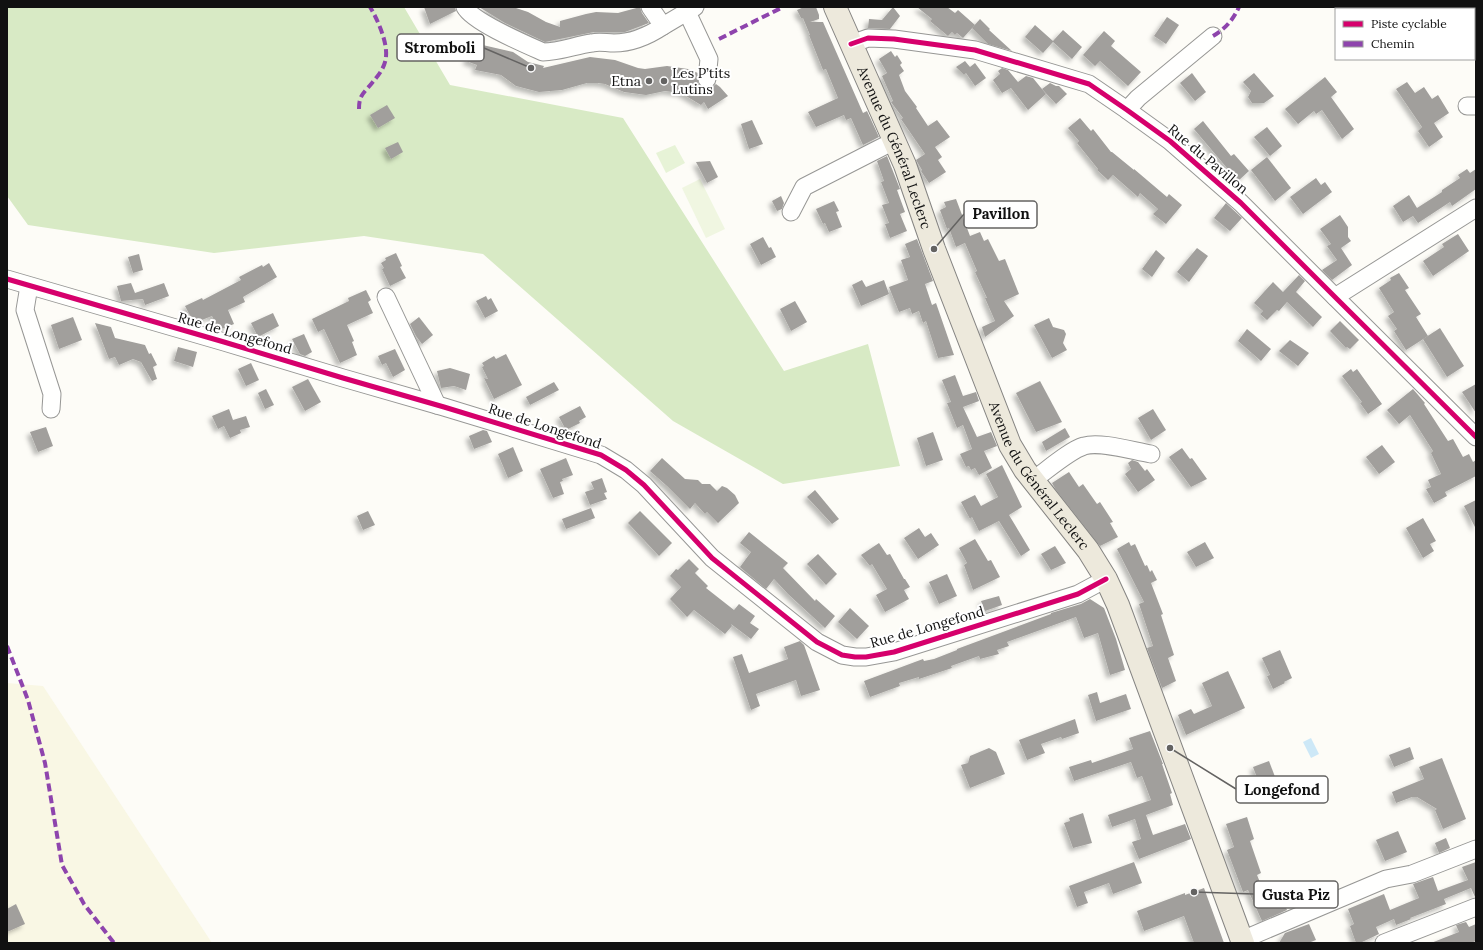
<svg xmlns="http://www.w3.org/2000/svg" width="1483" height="950" viewBox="0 0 1483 950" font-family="Lora,serif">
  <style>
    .farmland { fill: #f9f7e4 }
    .green { fill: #e7f3d7 }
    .forest { fill: #d8eac5 }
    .pitch { fill: #f0f6e1 }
    .water { fill: #cde8f7 }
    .building { fill: #a19f9c; filter: url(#shadow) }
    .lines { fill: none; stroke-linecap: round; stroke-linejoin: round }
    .minor-casing { stroke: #979795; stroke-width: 19 }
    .major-casing { stroke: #858482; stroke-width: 24 }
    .minor { stroke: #fffffe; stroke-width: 17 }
    .major { stroke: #ede9dc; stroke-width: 22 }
    .quiet { stroke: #8e44ad; stroke-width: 4; stroke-dasharray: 8 4; stroke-linecap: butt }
    .cycleway-casing { stroke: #fff; stroke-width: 8 }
    .cycleway { stroke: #d6006c; stroke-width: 5 }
    .poi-dot { fill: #646362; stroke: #fff; stroke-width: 1.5 }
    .labels { text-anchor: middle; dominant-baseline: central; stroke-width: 4; stroke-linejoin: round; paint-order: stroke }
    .poi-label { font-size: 14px; fill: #111; stroke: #fff; text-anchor: start }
    .street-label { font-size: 14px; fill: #111; stroke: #fff }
    .leader { fill: none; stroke: #646362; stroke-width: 1.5 }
    .callout-dot { fill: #646362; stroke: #fff; stroke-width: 1.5 }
    .callout { fill: #fff; stroke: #646362; stroke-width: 1.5 }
    .callout-label { font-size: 15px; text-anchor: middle; font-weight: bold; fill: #111 }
  </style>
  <defs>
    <filter id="shadow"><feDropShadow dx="-3.5" dy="3.5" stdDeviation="2" flood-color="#0004"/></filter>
  </defs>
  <rect width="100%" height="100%" fill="#fdfcf7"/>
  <!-- farmland -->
  <polygon class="farmland" points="7,683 43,686 212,943 7,943"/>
  <!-- green -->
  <polygon class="green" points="675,145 685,163 666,173 656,153"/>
  <!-- forest -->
  <polygon class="forest" points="7,7 404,7 450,85 623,118 784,371 868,344 900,466 783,484 673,421 483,254 364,236 214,253 28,225 7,196"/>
  <!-- pitch -->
  <polygon class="pitch" points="700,179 725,229 706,238 682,188"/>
  <!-- water -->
  <polygon class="water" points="1311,738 1319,754 1311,758 1303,742"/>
  <!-- building -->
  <g class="building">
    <polygon points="424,7 455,7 456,11 430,24"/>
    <polygon points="479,7 513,7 528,12 546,22 560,27 560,21 586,14 596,12 618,13 640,7 642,13 649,23 625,32 594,32 545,42 505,23"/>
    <polygon points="804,7 816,7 819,15 819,19 810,22 823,22 863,113 867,111 879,137 863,145 851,118 846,120 844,115 816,127 808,112 838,98 826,69 823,70 809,35 810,35 803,18 801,18 797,10"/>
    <polygon points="893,7 900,16 890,29 868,28 869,19 882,20"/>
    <polygon points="917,7 947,7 955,13 958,10 975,25 963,38 957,33 955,35 952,32 948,36 930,21 932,19"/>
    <polygon points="1167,17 1179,25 1166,44 1154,36"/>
    <polygon points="980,19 990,29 989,30 1012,51 988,44 972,28"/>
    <polygon points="1035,25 1053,41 1063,30 1082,47 1072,59 1053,42 1043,53 1025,37"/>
    <polygon points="1104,31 1115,41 1111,46 1141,72 1128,86 1100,61 1095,66 1083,55"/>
    <polygon points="474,43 513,52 528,62 544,66 543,68 590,57 615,60 638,68 645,69 667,66 688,69 698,73 698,83 702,87 706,89 711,88 716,84 720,87 728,96 708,109 704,102 701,105 681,93 665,91 646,95 624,92 605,84 598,83 587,83 562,90 539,92 516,86 501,75 475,70 477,65 466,61"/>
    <polygon points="891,51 895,57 897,55 902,63 900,65 904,71 899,75 905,91 917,107 916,108 928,126 937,120 950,137 935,147 942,157 938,160 946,172 929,183 921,171 922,170 916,160 925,154 901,119 903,118 891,102 893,101 882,76 887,73 879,59"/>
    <polygon points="965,61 970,67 975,63 986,78 975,86 966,73 964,75 956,67"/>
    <polygon points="1002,68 1008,70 1018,82 1026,76 1033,78 1046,94 1028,110 1011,88 1002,93 993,80 1000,74 998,71"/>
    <polygon points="1192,73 1206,92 1195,101 1180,83"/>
    <polygon points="1254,73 1274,96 1264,103 1252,103 1248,97 1251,91 1243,82"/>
    <polygon points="1325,77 1337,92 1331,97 1354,129 1342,139 1322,110 1316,114 1314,111 1298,124 1285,109"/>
    <polygon points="1407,82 1415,93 1424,87 1432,99 1438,95 1449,113 1434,123 1443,137 1429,147 1418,131 1422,127 1396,89"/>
    <polygon points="1050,83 1056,86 1059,86 1067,94 1056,104 1042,89"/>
    <polygon points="387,105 395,118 378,128 370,115"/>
    <polygon points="1080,118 1091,131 1093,129 1111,152 1112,152 1134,170 1134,169 1167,197 1169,194 1182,205 1166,224 1153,214 1158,209 1140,193 1138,197 1113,175 1108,180 1097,170 1098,169 1077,143 1079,141 1068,128"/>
    <polygon points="752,120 763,144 749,149 741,124"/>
    <polygon points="1203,121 1231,156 1234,154 1249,171 1238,181 1194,129"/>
    <polygon points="1267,127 1282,146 1270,156 1254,137"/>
    <polygon points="398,142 403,152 391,159 385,148"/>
    <polygon points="887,156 900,189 897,190 905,212 900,214 907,231 890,238 885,224 889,223 882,205 889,203 881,182 884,181 877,161"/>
    <polygon points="1267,157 1291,188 1275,201 1251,170"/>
    <polygon points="710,161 718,177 707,183 696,162"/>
    <polygon points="1467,169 1470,173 1476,169 1476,189 1452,206 1450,202 1418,223 1413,216 1403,222 1393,206 1409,195 1417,208 1442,192 1442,190 1460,178 1458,175"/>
    <polygon points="1316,178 1321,185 1325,182 1332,192 1303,214 1290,197"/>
    <polygon points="781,196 784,203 782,209 777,211 772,201"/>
    <polygon points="956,199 970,236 980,232 984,241 988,239 999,261 1005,259 1019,294 1004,301 1014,316 985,337 982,327 995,321 985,298 987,298 975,272 977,271 965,243 956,247 949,228 947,229 940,210 946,207 944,202"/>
    <polygon points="834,201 839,211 836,212 842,227 829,232 825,223 823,224 816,209"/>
    <polygon points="1226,203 1242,218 1230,231 1214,218"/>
    <polygon points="1340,215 1348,227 1348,237 1351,241 1341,248 1352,265 1332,280 1322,270 1337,260 1327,246 1331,244 1320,229"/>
    <polygon points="1458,234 1469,251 1433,276 1423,261 1444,247 1442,244"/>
    <polygon points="763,237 769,248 771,247 776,257 761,265 750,244"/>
    <polygon points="917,239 933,281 925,284 932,305 936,303 954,355 938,358 926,321 923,323 919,311 912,314 910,308 899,312 889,287 908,280 901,260 910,257 905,244"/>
    <polygon points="1197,248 1208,256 1189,282 1177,272"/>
    <polygon points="1156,250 1165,258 1152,277 1142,269"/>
    <polygon points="396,253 402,266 400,267 406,278 390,286 382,269 384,268 381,263 386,260 385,258"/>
    <polygon points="139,254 143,270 133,273 128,257"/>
    <polygon points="269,263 277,277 243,297 245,302 228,310 234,324 219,330 212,316 194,323 185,306 202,298 203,300 241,280 239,277 262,265 263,267"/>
    <polygon points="1399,273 1409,288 1405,290 1421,314 1416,317 1428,336 1406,350 1394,331 1397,329 1388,316 1394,312 1379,288 1391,280 1390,278"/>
    <polygon points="1299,275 1305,281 1296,292 1322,317 1313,327 1287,302 1279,311 1277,310 1267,320 1260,314 1263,311 1254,303 1273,282 1283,292"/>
    <polygon points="862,280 866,287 884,280 889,294 861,306 852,285"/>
    <polygon points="131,283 135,293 164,283 169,296 145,305 143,299 121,301 117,286"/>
    <polygon points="366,290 371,300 368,302 373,313 347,325 354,341 352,342 357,355 340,363 324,329 318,332 312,319 349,301 348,298"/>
    <polygon points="486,296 488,300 491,298 498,311 485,318 476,301"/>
    <polygon points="795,301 807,322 791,331 780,309"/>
    <polygon points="273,313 279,326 258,337 251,323"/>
    <polygon points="73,317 82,340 59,349 51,325"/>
    <polygon points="419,317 433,335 422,344 416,336 410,324"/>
    <polygon points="1049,318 1053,327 1064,330 1066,334 1063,343 1067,350 1052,358 1034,325"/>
    <polygon points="1340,321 1359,340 1350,349 1347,347 1346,348 1330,331"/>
    <polygon points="95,323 111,327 115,338 145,345 149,354 151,353 157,365 153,367 157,379 152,381 141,362 133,359 119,365 115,357 109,359"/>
    <polygon points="1440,328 1464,366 1447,377 1423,339"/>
    <polygon points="1247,329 1271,349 1261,361 1238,341"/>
    <polygon points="304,334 312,352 305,356 300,354 292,339"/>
    <polygon points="1290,340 1309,353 1298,366 1279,351"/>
    <polygon points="178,347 197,352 193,367 174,361"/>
    <polygon points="395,349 405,370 393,377 386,363 382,365 378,356"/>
    <polygon points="506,354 522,385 494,399 484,378 488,379 482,367 484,366 482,363 494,356 496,359"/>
    <polygon points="251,363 259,380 246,386 238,369"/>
    <polygon points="450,368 470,374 466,390 454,386 441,388 437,371"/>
    <polygon points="1351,369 1353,372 1357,369 1382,404 1368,414 1360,403 1362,402 1342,376"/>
    <polygon points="955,375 963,396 976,392 979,401 963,407 977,437 991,432 997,446 984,451 992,468 979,475 975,468 971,470 969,466 966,467 960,454 972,449 963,425 957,428 947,403 951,402 942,380"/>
    <polygon points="308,379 321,402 305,411 292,387"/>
    <polygon points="1040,381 1062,422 1036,432 1016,393"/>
    <polygon points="554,382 559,390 530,405 526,397"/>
    <polygon points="1476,384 1476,413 1462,392"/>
    <polygon points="266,389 274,405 265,409 258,393"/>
    <polygon points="1413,389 1425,403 1424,404 1448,441 1453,439 1463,457 1469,454 1473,462 1476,460 1476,476 1445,492 1447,496 1434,503 1426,489 1431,487 1428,480 1441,474 1431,453 1433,451 1410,415 1399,424 1387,410"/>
    <polygon points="580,406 586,417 579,421 580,423 566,430 559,417"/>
    <polygon points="229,409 233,420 246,416 250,427 240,430 241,433 230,438 224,426 218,429 212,416"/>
    <polygon points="1153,409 1166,430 1151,440 1138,418"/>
    <polygon points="46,427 53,446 38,452 30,432"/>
    <polygon points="1065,428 1070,437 1046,451 1042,442"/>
    <polygon points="483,430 487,431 492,442 474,449 469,436"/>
    <polygon points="933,432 943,460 926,466 917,438"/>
    <polygon points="1382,445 1395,462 1379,474 1366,457"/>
    <polygon points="513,447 523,471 508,478 498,454"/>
    <polygon points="1182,448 1190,459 1192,458 1207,479 1191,487 1169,457"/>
    <polygon points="566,458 573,475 562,479 563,481 560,482 564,494 553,498 540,469"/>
    <polygon points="662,458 685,479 698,480 702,484 710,484 717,491 722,486 727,488 735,495 739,503 718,523 707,512 705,514 695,503 690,509 667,486 650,471"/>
    <polygon points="1132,460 1138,462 1145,471 1147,469 1155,480 1138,492 1125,474 1131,469 1128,463"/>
    <polygon points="1002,465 1022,507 1009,515 1030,550 1021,556 999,521 979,531 972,517 970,519 961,502 975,495 981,506 998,497 986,474"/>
    <polygon points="1069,472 1079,487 1083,484 1097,504 1100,502 1113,522 1110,523 1118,537 1100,546 1056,490 1052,483"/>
    <polygon points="602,478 607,492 604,493 607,499 590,505 585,492 594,489 591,482"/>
    <polygon points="815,490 839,519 832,524 807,497"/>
    <polygon points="1476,500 1476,529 1464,506"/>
    <polygon points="591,508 595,518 566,529 562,519"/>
    <polygon points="368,511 375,525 363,530 357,516"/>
    <polygon points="640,511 672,543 659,556 628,523"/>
    <polygon points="1423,518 1436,541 1430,544 1434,551 1423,558 1406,528"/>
    <polygon points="919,528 925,537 931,533 939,545 918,559 904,538"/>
    <polygon points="749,532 788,563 783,568 815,601 816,599 835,616 825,628 788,594 774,579 766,589 740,567 751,552 740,543"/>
    <polygon points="975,539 988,561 991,560 1000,577 973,590 964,565 967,563 959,548"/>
    <polygon points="1129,542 1131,546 1135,544 1145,566 1147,565 1150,572 1152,570 1157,580 1151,583 1163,614 1161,615 1174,655 1168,658 1176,681 1162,688 1147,648 1153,646 1139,604 1144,602 1117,549"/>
    <polygon points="1205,542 1214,558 1196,567 1187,552"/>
    <polygon points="879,543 887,555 890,554 904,579 905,579 910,587 904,590 909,599 885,612 876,595 887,589 872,564 870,566 861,555"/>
    <polygon points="1055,546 1066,563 1051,570 1041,554"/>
    <polygon points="818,554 837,574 826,585 807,564"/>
    <polygon points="689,559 699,569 695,573 708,586 706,588 734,610 739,604 755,616 750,623 759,629 751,639 731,624 732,626 725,634 694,610 687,617 670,599 681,587 670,576 676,569 678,570"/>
    <polygon points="947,574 957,596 939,604 929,582"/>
    <polygon points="999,596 1002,605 985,611 981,601"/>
    <polygon points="1090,599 1104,608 1116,639 1125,670 1110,675 1098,633 1084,638 1076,617 1007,642 1009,646 997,650 999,654 980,659 979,656 951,666 952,668 919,679 919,677 899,683 900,686 870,697 864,681 923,659 924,661 934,659 957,650 957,649 1051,614 1051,613 1081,604"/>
    <polygon points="850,608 869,626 857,639 838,622"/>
    <polygon points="800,641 804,645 820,690 801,696 796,680 756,694 760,706 751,710 733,657 742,654 749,673 788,659 784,647"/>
    <polygon points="1280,650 1292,678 1284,682 1285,683 1273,689 1267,676 1270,675 1262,658"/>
    <polygon points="1228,671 1245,708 1186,735 1178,715 1191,709 1194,714 1212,706 1202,683"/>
    <polygon points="1097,692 1100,703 1126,694 1131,709 1096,721 1088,695"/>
    <polygon points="1075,719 1079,733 1062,739 1061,737 1041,744 1045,753 1027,760 1019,740"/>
    <polygon points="1150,731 1163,764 1162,764 1172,793 1170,794 1173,805 1146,815 1153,835 1185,824 1191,839 1139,859 1132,842 1141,839 1135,819 1112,827 1108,815 1151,800 1142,776 1137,778 1131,762 1074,781 1069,767 1091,760 1092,763 1133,749 1129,738"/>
    <polygon points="1410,747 1414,759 1394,767 1389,755"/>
    <polygon points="989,748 996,752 1005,774 970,788 961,765 968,763 970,756"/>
    <polygon points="1442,758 1466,819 1443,829 1435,810 1437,809 1417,797 1412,797 1396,803 1392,792 1424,779 1419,767"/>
    <polygon points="1269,761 1280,790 1264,796 1253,767"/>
    <polygon points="1083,813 1092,843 1073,848 1064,823 1070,821 1069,818"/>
    <polygon points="1247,817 1254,839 1250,841 1261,873 1257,875 1266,897 1279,892 1287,910 1262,921 1248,890 1243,892 1227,850 1234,847 1226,824"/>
    <polygon points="1398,831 1407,852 1385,861 1376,840"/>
    <polygon points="1446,838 1450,848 1439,853 1435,843"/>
    <polygon points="1134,862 1142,883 1113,894 1109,883 1084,892 1088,903 1077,907 1069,886"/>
    <polygon points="1476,862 1476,897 1475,897 1471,888 1444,899 1446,904 1410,918 1411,919 1396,925 1394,919 1376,927 1379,934 1360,943 1356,943 1350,926 1354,924 1348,909 1384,894 1390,910 1419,898 1413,884 1433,877 1438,891 1468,880 1462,867"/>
    <polygon points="1204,888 1224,943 1194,943 1184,916 1144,931 1137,911 1185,893 1185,895"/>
    <polygon points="16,904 25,924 7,932 7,909"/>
    <polygon points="1466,922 1469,927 1476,924 1476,941 1471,943 1431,943 1459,932 1456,925"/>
    <polygon points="1309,924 1316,940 1308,943 1279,943 1285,933"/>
  </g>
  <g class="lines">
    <!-- minor casing -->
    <g class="minor-casing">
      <g id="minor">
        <path d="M465,7C473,22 525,44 543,52C560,52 576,45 592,43C599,41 606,43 614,43C632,43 648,36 663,26"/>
        <polyline points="650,7 663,26 695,7"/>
        <polyline points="687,12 709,59 707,79"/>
        <polyline points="851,44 868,38 894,39 975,50 1089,84 1127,110 1170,141 1241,203 1335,297 1476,437"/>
        <polyline points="1467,106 1476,106"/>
        <polyline points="1127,110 1138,98 1213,36"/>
        <polyline points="791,212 804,187 894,141"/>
        <polyline points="7,279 224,342 343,378 444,407 601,455 626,470 644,485 712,558 817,642 842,655 855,657 866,657 894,652 1078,594 1106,579"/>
        <polyline points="29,286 25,310 52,394 51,409"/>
        <polyline points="386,297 437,405"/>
        <polyline points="1335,297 1476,208"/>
        <path d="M1033,480C1046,471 1070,450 1084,446C1100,441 1133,451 1151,454"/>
        <polyline points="1242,940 1386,879 1412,874 1476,849"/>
        <polyline points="1384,943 1476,907"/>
      </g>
    </g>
    <!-- major casing -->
    <g class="major-casing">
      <g id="major">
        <path id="s1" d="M835,7L905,165L934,249L1010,445L1025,470L1088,550L1106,579L1118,605L1243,943"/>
      </g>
    </g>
    <!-- minor -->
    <use href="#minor" class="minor"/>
    <!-- major -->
    <use href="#major" class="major"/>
    <!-- quiet -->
    <g class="quiet">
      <path d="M1213,36C1225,29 1233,20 1239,7"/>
      <polyline points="719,39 783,7"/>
      <path d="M359,109C359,95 363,94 372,83C377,77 383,70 385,62C390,47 378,20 370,7"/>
      <polyline points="7,646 28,700 45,763 62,865 84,904 114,943"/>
    </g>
    <!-- cycleway casing -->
    <g class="cycleway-casing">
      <g id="cycleway">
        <polyline points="851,44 868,38 894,39 975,50 1089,84 1127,110 1170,141 1241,203 1335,297 1476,437"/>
        <polyline points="7,279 224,342 343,378 444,407 601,455 626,470 644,485 712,558 817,642 842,655 855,657 866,657 894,652 1078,594 1106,579"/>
      </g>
    </g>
    <!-- cycleway -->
    <use href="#cycleway" class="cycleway"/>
  </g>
  <!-- markers -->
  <g class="poi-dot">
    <circle cx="649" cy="81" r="4"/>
    <circle cx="664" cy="81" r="4"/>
  </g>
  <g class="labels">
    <!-- poi labels -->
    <g class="poi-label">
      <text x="672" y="73">Les P’tits<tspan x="672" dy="16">Lutins</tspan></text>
      <text x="641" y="81" text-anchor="end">Etna</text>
    </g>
    <!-- street labels -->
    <g class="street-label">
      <text stroke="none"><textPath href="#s1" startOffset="153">Avenue du Général Leclerc</textPath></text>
      <text transform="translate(1208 159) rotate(40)">Rue du Pavillon</text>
      <text transform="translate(235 333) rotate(16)">Rue de Longefond</text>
      <text transform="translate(545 426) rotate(18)">Rue de Longefond</text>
      <text stroke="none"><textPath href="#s1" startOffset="513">Avenue du Général Leclerc</textPath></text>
      <text transform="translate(927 627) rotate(-16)">Rue de Longefond</text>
    </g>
  </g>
  <!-- callouts -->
  <path class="leader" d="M531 68L484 48M934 249L964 214M1170 748L1236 789M1194 892L1254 894"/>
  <g class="callout-dot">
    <circle cx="531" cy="68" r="4"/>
    <circle cx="934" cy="249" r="4"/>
    <circle cx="1170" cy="748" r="4"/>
    <circle cx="1194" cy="892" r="4"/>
  </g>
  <g class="callout">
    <rect x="397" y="34" width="87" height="27" rx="4"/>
    <rect x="964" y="201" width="73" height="27" rx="4"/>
    <rect x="1236" y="776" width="92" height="27" rx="4"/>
    <rect x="1254" y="881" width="84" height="27" rx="4"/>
  </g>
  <g class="callout-label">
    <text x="440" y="53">Stromboli</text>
    <text x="1001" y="219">Pavillon</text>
    <text x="1282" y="795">Longefond</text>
    <text x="1296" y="900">Gusta Piz</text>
  </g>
  <!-- border -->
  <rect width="1483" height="950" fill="none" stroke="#111111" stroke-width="16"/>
  <!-- legend -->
  <rect x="1335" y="8" width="140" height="52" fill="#ffffff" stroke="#a0a0a0"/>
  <rect x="1343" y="21" width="20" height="6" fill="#d6006c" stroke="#a0a0a0"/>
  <text x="1371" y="28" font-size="12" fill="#111111">Piste cyclable</text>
  <rect x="1343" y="41" width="20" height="6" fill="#8e44ad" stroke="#a0a0a0"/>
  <text x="1371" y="48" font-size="12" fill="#111111">Chemin</text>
</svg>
